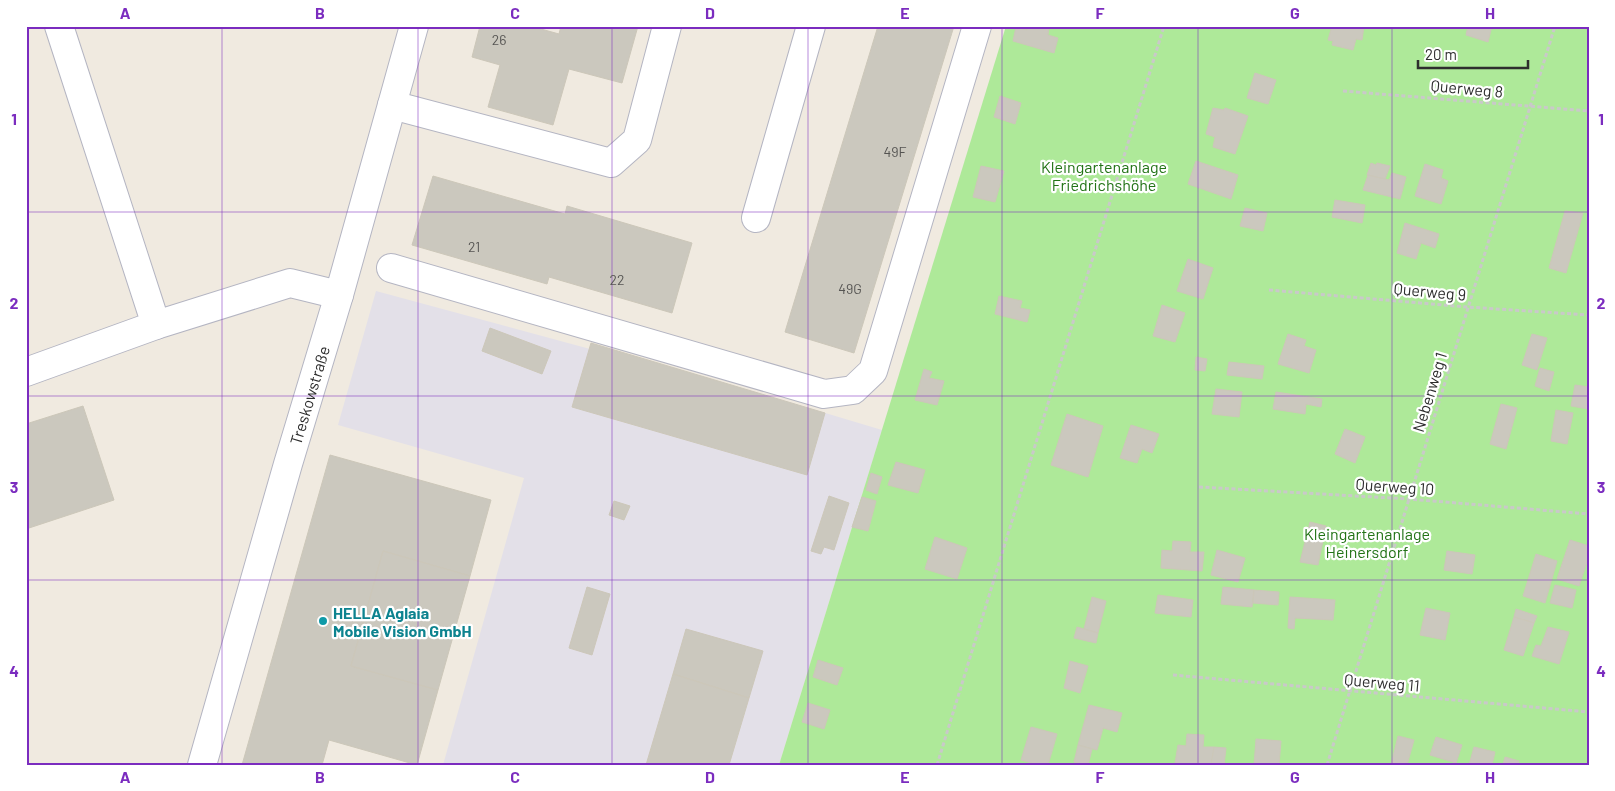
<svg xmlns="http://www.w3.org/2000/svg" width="1615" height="791" viewBox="0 0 1615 791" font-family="Barlow,sans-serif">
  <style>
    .industrial { fill: #e3e0e8 }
    .green { fill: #aee999 }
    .building { fill: #cbc8be; stroke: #ccc7b9 }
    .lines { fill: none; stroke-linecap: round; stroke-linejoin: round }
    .minor-casing { stroke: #b4b5c2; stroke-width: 30 }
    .path { stroke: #c9c9c9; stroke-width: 3; stroke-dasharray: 4 2.5; stroke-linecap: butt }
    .minor { stroke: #fff; stroke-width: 28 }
    .grid { fill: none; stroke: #7b2cbf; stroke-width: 1; stroke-opacity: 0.55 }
    .culture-dot { fill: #0f9aa8; stroke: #fff; stroke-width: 2 }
    .labels { text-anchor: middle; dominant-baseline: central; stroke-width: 4.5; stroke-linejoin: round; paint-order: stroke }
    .number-label { font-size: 14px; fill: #555452 }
    .street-label { font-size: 16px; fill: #2e2e2e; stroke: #fff }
    .park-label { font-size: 16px; fill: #227316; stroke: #fff }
    .culture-label { font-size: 16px; font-weight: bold; fill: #0d838f; stroke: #fff; text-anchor: start }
    .neatline { fill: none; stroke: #7b2cbf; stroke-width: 2 }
    .grid-label { font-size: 16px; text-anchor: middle; font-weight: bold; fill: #7b2cbf }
  </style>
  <rect width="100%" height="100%" fill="#f0eae0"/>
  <!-- industrial -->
  <polygon class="industrial" points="376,291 590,349 591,343 882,430 779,765 443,765 524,478 338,425"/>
  <!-- green -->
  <polygon class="green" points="1006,26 1589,26 1589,765 779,765"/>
  <!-- building -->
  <g class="building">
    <polygon points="480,26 530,26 559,34 561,26 638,26 622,83 569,69 553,125 488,107 500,65 472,57"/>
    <polygon points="878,26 954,26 854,353 785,332"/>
    <polygon points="1028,26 1049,27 1048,35 1058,38 1054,53 1013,41 1016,27 1027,30"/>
    <polygon points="1332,26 1364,26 1362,40 1356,39 1353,50 1332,45 1333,41 1328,40"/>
    <polygon points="1468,26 1492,26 1488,42 1466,35"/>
    <polygon points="1255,73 1276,80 1268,104 1247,98"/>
    <polygon points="1000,96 1021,103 1015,124 994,117"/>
    <polygon points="1213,108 1224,110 1225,108 1248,116 1235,154 1213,147 1215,137 1206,134"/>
    <polygon points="1196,161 1238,175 1231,199 1188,184"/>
    <polygon points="1371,163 1376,165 1377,163 1390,166 1385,179 1367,175"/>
    <polygon points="1425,164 1443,170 1441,178 1448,181 1441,204 1415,196"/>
    <polygon points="981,166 1004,171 995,202 973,197"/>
    <polygon points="1392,173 1406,177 1400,199 1363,190 1368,175 1389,180"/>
    <polygon points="433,176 565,214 567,206 692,243 672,313 549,277 547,284 412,245"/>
    <polygon points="1335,200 1365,205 1362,223 1332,217"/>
    <polygon points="1245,208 1267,213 1263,231 1240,226"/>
    <polygon points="1565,211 1583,213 1566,273 1549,268"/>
    <polygon points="1405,223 1439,234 1435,248 1421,243 1416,259 1397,253"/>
    <polygon points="1188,259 1213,268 1203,299 1177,291"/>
    <polygon points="999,296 1022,301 1020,308 1030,310 1027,322 995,314"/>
    <polygon points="1162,305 1185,313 1175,342 1153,336"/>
    <polygon points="490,328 551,351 542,374 482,351"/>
    <polygon points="1288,334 1306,340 1304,346 1316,350 1309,373 1278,364"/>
    <polygon points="1532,334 1547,338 1537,370 1522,365"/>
    <polygon points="591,343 825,413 807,475 572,407"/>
    <polygon points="1196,357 1207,359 1205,371 1195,370"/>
    <polygon points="1229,362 1264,366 1262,379 1227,375"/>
    <polygon points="1540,368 1554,372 1549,391 1535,386"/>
    <polygon points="924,369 932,372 929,378 944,381 937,405 915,400"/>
    <polygon points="1575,385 1589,387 1589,409 1571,406"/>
    <polygon points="1216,389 1242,392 1239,417 1212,414"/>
    <polygon points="1276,392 1322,399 1321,407 1306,404 1305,414 1273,409"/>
    <polygon points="1501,404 1517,408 1506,449 1490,444"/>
    <polygon points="83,406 114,500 26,529 26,424"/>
    <polygon points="1556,410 1573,413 1567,444 1551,441"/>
    <polygon points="1067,414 1103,426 1088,477 1051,465"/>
    <polygon points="1131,425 1159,434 1152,453 1142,449 1137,463 1120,458"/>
    <polygon points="1345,429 1365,437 1355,463 1335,454"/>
    <polygon points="330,455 491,500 470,576 383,551 351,666 438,690 417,765 329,740 322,765 242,765"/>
    <polygon points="896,462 925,470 918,493 888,485"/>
    <polygon points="871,473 882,477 877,494 866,490"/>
    <polygon points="829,496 849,503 834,550 824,547 821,554 811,551"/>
    <polygon points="862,497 876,501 868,531 852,527"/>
    <polygon points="614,501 630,506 624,520 609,515"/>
    <polygon points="1310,522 1326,526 1318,565 1300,562"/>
    <polygon points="935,537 967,548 957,579 925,569"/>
    <polygon points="1570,540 1589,546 1589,556 1579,586 1557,579"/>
    <polygon points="1173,541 1191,542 1190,552 1204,552 1202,571 1161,568 1162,550 1172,551"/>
    <polygon points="1217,550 1245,558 1238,582 1211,575"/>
    <polygon points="383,551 470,576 438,690 351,666"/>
    <polygon points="1447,551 1475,555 1472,574 1444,570"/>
    <polygon points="1536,554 1557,561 1545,603 1523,596"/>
    <polygon points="1555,585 1576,590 1572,608 1550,603"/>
    <polygon points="587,587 610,594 592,655 569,648"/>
    <polygon points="1223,587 1254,590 1252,607 1221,604"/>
    <polygon points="1254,590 1279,592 1278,605 1253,603"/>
    <polygon points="1158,595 1193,600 1191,617 1155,613"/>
    <polygon points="1092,597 1106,601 1098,633 1084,629"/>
    <polygon points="1290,597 1335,600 1333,620 1295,618 1294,629 1288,628"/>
    <polygon points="1426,608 1450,613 1445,640 1420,635"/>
    <polygon points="1516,609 1537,616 1534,623 1514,617"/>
    <polygon points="1514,617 1534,623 1523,656 1504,650"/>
    <polygon points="1077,627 1098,633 1096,643 1074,638"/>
    <polygon points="1548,627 1569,632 1559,664 1532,656 1536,645 1541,646"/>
    <polygon points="686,629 763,651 749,698 673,674"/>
    <polygon points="818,660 843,668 837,685 813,677"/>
    <polygon points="1070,661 1088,666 1080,693 1064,688"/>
    <polygon points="673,674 749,698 729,765 646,765"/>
    <polygon points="808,703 830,710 824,729 802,722"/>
    <polygon points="1089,705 1122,713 1117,732 1103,728 1097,750 1078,745"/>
    <polygon points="1031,727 1057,734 1048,765 1039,765 1021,760"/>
    <polygon points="1187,734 1204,735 1203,747 1214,747 1211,765 1175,763 1178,745 1186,746"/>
    <polygon points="1398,736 1414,740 1407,765 1391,765"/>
    <polygon points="1436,737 1462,745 1456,763 1430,755"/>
    <polygon points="1256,739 1281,741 1279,765 1254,765"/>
    <polygon points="1078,745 1092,749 1088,765 1074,762"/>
    <polygon points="1214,747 1226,748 1224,765 1211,765"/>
    <polygon points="1474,747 1495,752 1492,765 1469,765"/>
    <polygon points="1505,757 1519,761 1518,765 1503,765"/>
  </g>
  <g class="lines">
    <!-- minor casing -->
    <g class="minor-casing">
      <g id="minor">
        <polyline points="392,105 611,163 637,140 667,26"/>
        <polyline points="756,218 811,26"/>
        <polyline points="391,268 824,394 853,390 873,371 977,26"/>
        <polyline points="156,325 290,283 339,295"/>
        <polyline points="26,372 156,325 59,26"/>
        <path id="s1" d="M202,765L288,464L339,295L414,26"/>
      </g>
    </g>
    <!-- path -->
    <g class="path">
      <polyline points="1343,91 1589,111"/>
      <polyline points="1269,290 1467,307 1589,315"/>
      <polyline points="1199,487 1409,499 1589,514"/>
      <polyline points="1173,675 1589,712"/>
      <polyline points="937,765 1164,26"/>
      <polyline points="1327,765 1555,26"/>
    </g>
    <!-- minor -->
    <use href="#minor" class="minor"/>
  </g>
  <!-- grid -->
  <path class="grid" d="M222,26V765M418,26V765M612,26V765M808,26V765M1002,26V765M1198,26V765M1392,26V765M26,212H1589M26,396H1589M26,580H1589"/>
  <!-- markers -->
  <circle class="culture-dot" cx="323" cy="621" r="5"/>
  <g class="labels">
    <!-- number labels -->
    <g class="number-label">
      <text x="499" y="39">26</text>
      <text x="895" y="151">49F</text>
      <text x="474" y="246">21</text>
      <text x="617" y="279">22</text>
      <text x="850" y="288">49G</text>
    </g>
    <!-- street labels -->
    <g class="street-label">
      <text transform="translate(1467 88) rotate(5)">Querweg 8</text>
      <text transform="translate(1430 291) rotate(5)">Querweg 9</text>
      <text transform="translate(1429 392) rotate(-73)">Nebenweg 1</text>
      <text stroke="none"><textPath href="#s1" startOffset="385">Treskowstraße</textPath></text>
      <text transform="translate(1395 486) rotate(4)">Querweg 10</text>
      <text transform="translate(1382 682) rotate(5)">Querweg 11</text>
    </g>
    <!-- park labels -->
    <g class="park-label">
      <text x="1104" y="166">Kleingartenanlage<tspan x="1104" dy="18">Friedrichshöhe</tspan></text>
      <text x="1367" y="533">Kleingartenanlage<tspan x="1367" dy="18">Heinersdorf</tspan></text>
    </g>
    <!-- culture labels -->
    <g class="culture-label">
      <text x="333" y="612">HELLA Aglaia<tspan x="333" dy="18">Mobile Vision GmbH</tspan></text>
    </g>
  </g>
  <!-- border -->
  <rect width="1615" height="791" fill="none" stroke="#ffffff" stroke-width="55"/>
  <!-- scale -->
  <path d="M1418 60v8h110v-8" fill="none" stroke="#2e2e2e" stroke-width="2.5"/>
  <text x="1425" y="60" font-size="15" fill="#2e2e2e" stroke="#ffffff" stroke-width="4" paint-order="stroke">20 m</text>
  <rect x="28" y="28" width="1560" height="736" class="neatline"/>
  <g class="grid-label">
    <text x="125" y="19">A</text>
    <text x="320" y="19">B</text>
    <text x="515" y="19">C</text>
    <text x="710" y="19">D</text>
    <text x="905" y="19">E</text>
    <text x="1100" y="19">F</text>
    <text x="1295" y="19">G</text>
    <text x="1490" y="19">H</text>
    <text x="14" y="125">1</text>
    <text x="1601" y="125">1</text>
    <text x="14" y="309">2</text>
    <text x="1601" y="309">2</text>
    <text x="14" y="493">3</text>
    <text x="1601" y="493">3</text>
    <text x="14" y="677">4</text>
    <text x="1601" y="677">4</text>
    <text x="125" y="783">A</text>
    <text x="320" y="783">B</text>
    <text x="515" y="783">C</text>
    <text x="710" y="783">D</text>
    <text x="905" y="783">E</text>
    <text x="1100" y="783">F</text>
    <text x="1295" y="783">G</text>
    <text x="1490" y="783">H</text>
  </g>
</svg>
